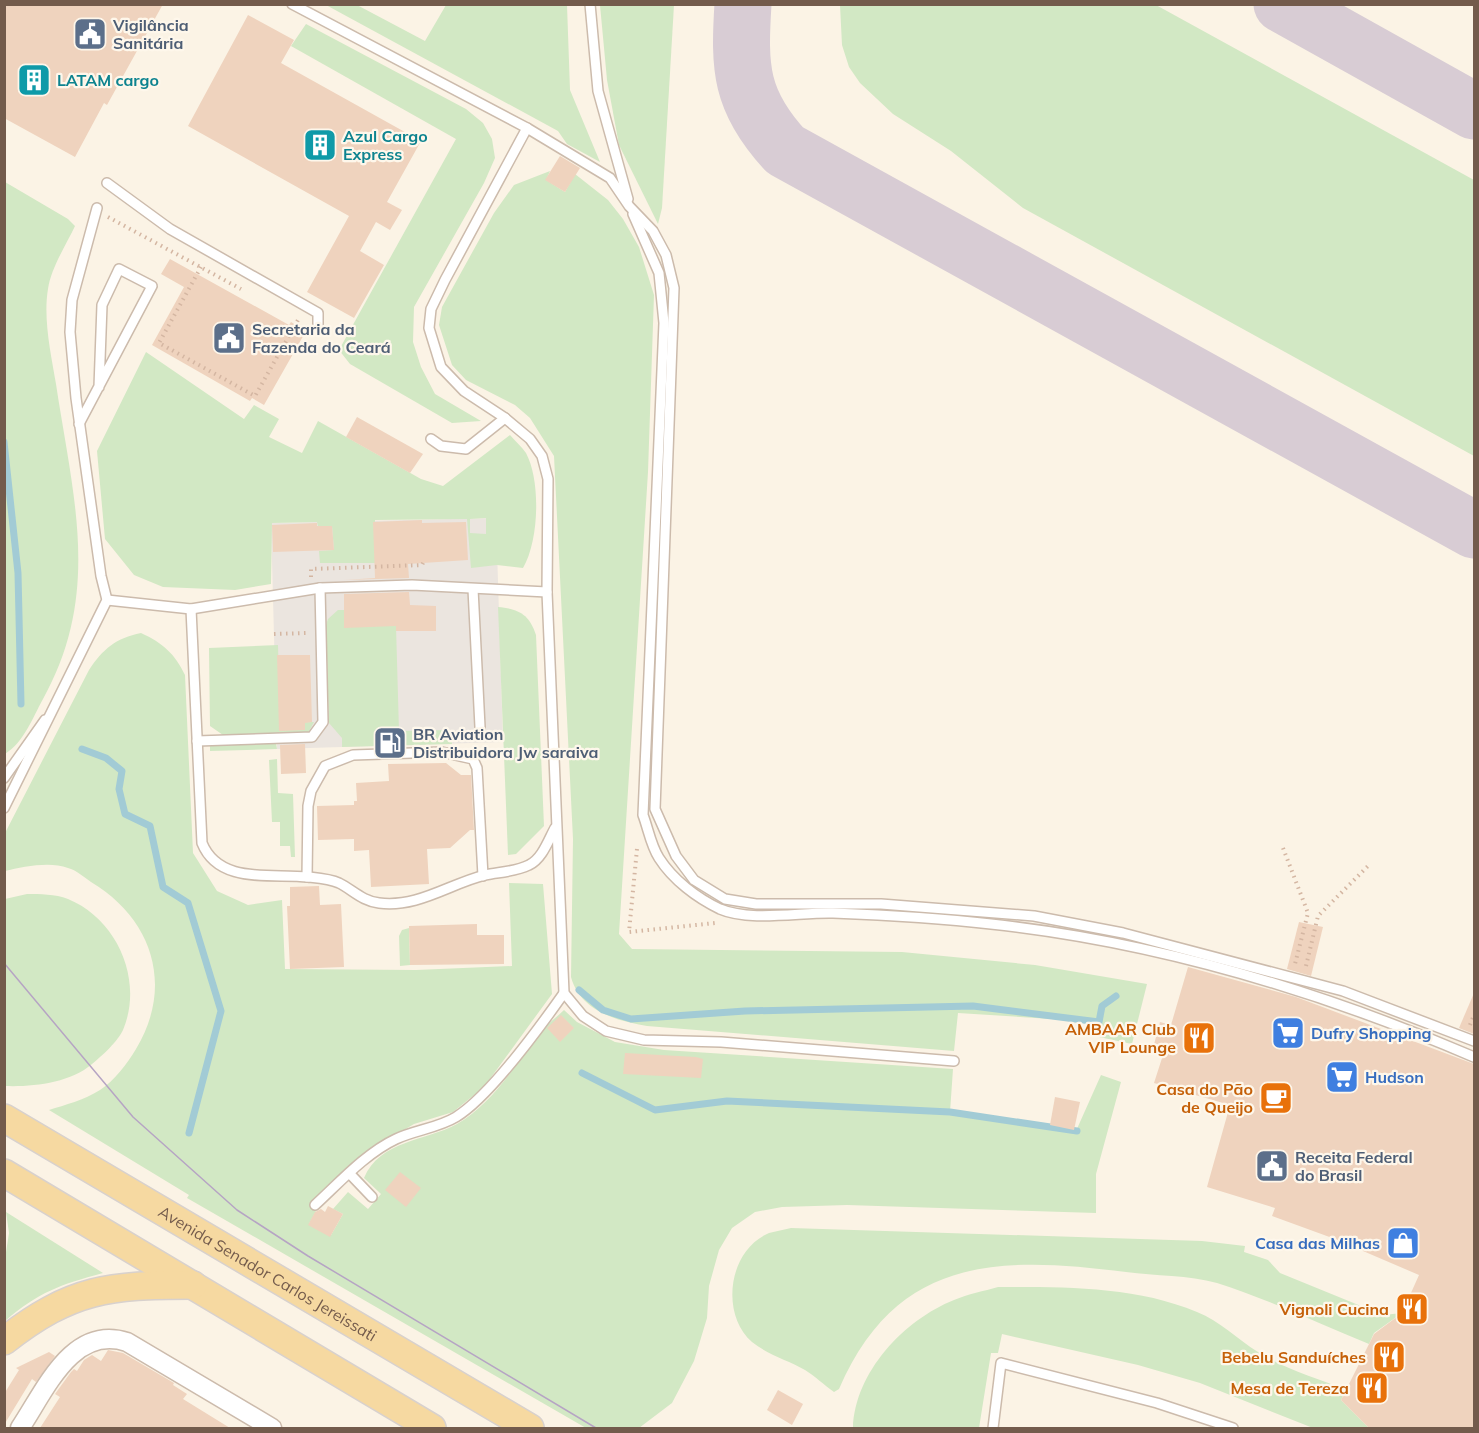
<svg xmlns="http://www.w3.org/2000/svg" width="1479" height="1433" viewBox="0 0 1479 1433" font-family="Mulish,sans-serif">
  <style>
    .industrial { fill: #ebe5df }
    .green { fill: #d2e8c4; fill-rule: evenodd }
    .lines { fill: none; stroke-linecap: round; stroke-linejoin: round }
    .stream { stroke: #a2cbd5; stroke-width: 7 }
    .taxiway { stroke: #d8ccd4; stroke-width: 57 }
    .building { fill: #efd3be }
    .lane-casing { stroke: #ccbbac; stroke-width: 12 }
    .street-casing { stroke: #ccbbac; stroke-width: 21 }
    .primary-casing { stroke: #d8d1cd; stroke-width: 30 }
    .path { stroke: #d4b6a2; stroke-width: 4; stroke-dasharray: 1.5 4.5; stroke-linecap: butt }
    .lane { stroke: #fff; stroke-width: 9 }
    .street { stroke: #fff; stroke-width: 18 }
    .primary { stroke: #f6d9a1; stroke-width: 27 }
    .tram { stroke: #b6a4c4; stroke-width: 1.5 }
    .labels { text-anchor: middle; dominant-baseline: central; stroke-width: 4.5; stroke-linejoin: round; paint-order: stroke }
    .service-label { font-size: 16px; font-weight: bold; fill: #4e5e75; stroke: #fef7eb; text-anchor: start }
    .culture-label { font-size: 16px; font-weight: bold; fill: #0d838f; stroke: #fef7eb; text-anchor: start }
    .food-label { font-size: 16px; font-weight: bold; fill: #c56008; stroke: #fef7eb; text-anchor: end }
    .shop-label { font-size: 16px; font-weight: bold; fill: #366cbe; stroke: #fef7eb; text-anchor: start }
    .street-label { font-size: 16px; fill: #735b4c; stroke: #fef7eb }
  </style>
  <rect width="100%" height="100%" fill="#fbf3e5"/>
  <!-- industrial -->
  <polygon class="industrial" points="496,518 503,742 277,749 271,523"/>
  <!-- green -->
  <g class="green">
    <polygon points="326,5 357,5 425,41 446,5 567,5 570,90 600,162 567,144 558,131"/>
    <polygon points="600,5 674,5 662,208 658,224 619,145 607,80"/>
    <polygon points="840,5 1156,5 1474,180 1474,456 1023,208 951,151 893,114 860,83 849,67 842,45"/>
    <polygon points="306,24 466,109 483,123 492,139 495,158 484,183 414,307 413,342 421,367 435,394 481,421 452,423 350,364 339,350 456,139 291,46"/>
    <path d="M550,171L546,180L565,192L575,174L608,200L623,219L639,247L654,295L648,472L619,934L632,949L902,952L1035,965L1147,984L1132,1044L1099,1037L1098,1022L958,1013L954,1051L647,1026C617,1021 580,1011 571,977L573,839L554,456L530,418L515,405L466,380L452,365L439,325L442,307L494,213L514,185Z"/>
    <path d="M5,182L68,219L75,226C66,245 51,268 48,289C43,319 51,354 56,384C73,497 102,593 43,699C32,719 24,742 5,754Z"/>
    <path d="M146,352L244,419L254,405L279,419L269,437L302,453L318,421L421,479L443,486L510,435C515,441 522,447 526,453C541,481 539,541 523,568L497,565L471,568L467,519L375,520V563H320L319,551L334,550L332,526H318L317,522L272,523L271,584L235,590L163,587L134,575L105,539L97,451ZM486,518V534L470,533V519Z"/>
    <path d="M498,607C519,609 529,614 536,635L544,826L516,854L508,855Z"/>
    <polygon points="338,610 349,610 396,626 399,731 451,730 452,744 342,747 342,738 329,723 326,625 328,619"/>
    <path d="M141,633C163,643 175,654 185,675L193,853L217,891L248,905L282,900L285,969L416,970L512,966L509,883L543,884L552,994L484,1087L453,1112L414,1124L387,1140L310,1204L316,1211L309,1224L331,1235L343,1214L333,1209L348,1192L368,1209L381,1194L364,1178C380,1140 426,1141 457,1124C493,1103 516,1064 541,1032C547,1024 557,1017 564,1010L577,1022L615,1042L664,1050L953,1069L950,1112L1076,1131L1101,1075L1121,1082L1096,1174V1213L847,1205L782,1207L755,1212L732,1228L719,1250L709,1286L707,1318L694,1361L672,1403L639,1428H586L187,1198L189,1195L49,1110C65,1105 84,1100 100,1090C114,1081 127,1064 136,1049C174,986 153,919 91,882C84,877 76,870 68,868C49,861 23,867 5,871L4,835L89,670C103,649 116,638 141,633Z"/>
    <polygon points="278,645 280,723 314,722 308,733 223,735 210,726 209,648"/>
    <polygon points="276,743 277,749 210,751 210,744"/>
    <polygon points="277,759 278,793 293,794 295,857 291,857 290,846 280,846 280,822 272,822 269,760"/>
    <path d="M27,894C40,894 55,894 68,899C117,919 144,980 123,1030C118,1041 102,1056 92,1064C70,1083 33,1087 5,1086V899Z"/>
    <polygon points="409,928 410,965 400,966 399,936 402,930"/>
    <path d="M6,1212L103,1273C59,1285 39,1292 5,1321L4,1265L9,1233Z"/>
    <path d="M791,1228L1202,1241L1245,1246L1244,1252L1268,1260L1280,1273L1383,1315L1402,1313L1374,1333L1369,1344C1319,1324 1268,1299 1217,1283C1189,1275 1155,1276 1126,1272C1000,1256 897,1255 839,1389L834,1392C824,1385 815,1376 805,1370C788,1360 768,1355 752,1342C720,1314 728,1250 769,1233C776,1231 784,1230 791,1228Z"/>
    <path d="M998,1287C1064,1287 1135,1286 1197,1312C1220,1321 1237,1339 1258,1352C1284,1369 1317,1378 1346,1390L1341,1400L1369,1428H1313L1200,1383L1138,1365L1002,1334L998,1353H991L979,1428H853C855,1372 904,1320 954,1300C968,1294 984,1291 998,1287Z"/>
  </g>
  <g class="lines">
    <!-- stream -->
    <g class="stream">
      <polyline points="4,442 18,573 21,704"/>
      <polyline points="82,749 106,758 122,771 119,789 125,814 150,826 163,887 188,903 221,1011 189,1133"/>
      <polyline points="579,990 603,1010 631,1019 745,1011 973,1006 1099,1022 1102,1006 1116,996"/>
      <polyline points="582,1073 655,1110 727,1101 787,1104 950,1112 1077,1131"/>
    </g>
    <!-- taxiway -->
    <g class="taxiway">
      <path d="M743,4C739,68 740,101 785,150L1474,530"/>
      <polyline points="1282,4 1474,111"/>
    </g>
  </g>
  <!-- building -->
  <g class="building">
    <polygon points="4,4 163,4 107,105 104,103 75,157 4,118"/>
    <polygon points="248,15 294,40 281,63 421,141 387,202 402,210 390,230 376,222 360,251 384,265 354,318 307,292 349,216 188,126"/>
    <polygon points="560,156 580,168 565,192 545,180"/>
    <polygon points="170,259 289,325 291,322 306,331 264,405 252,398 250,401 152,345 184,287 161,274"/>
    <polygon points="357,417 423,454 410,473 346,437"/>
    <polygon points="422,520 422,523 466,522 468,560 408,564 409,578 344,580 375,578 373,522"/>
    <polygon points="317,523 317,526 332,526 334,550 273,552 272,525"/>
    <polygon points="409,592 410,605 436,606 436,631 396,631 396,626 344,628 344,594"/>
    <polygon points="277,655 310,655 312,722 305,723 305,730 279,731"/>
    <polygon points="305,744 306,773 281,774 280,745"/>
    <polygon points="446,763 461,775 471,775 474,830 470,830 450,848 427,849 429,884 371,887 369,850 354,851 354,839 318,840 317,806 354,805 354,801 357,801 356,783 389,781 388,764"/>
    <polygon points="319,886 320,905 341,904 344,967 290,969 287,906 290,906 290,887"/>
    <polygon points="1299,922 1323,927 1311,976 1287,969"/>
    <polygon points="477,924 477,935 504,935 504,964 410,965 409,926"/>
    <polygon points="1188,967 1296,997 1474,1064 1474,1428 1369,1428 1341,1400 1374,1334 1402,1313 1419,1275 1335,1239 1272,1216 1275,1208 1207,1187 1230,1105 1154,1083 1163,1055 1152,1052 1160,1022 1171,1025"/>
    <polygon points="1474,993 1474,1034 1459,1028"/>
    <polygon points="561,1015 574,1028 560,1042 547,1028"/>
    <polygon points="625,1053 696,1057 703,1059 701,1078 623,1074"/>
    <polygon points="1055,1097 1080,1102 1074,1130 1050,1125"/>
    <polygon points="400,1172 421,1188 406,1207 385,1190"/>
    <polygon points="328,1206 343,1214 330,1237 308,1225 315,1212 321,1209 325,1212"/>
    <polygon points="108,1350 123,1353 174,1383 173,1385 187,1394 183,1399 230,1428 40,1428 60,1397 55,1394 71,1372 74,1369 77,1371 84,1360 92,1355 101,1361"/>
    <polygon points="49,1352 55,1356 36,1382 32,1379 4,1425 4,1394 19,1370 16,1368"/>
    <polygon points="778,1390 803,1404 792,1425 767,1410"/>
  </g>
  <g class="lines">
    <!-- lane casing -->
    <g class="lane-casing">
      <g id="lane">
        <polyline points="292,4 527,128 610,178 629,206 653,231 666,255 674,288 655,809 676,856 694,880 725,899 756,904 881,904 1034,916 1123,933 1343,991 1474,1041"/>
        <polyline points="590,4 598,91 628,199"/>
        <polyline points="527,128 445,280 431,309 429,328 441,367 464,391 505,418 530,439 542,456 548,479 547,592 564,993 583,1016 606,1031 644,1040 721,1042 954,1061"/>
        <polyline points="107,183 170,229 318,313 318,329"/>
        <path d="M633,214L659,273L664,323L643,815C648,828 651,846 659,858C673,880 697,898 720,909C750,922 801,912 833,913C886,915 939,918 991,924C1159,942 1320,991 1474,1057"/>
        <polyline points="79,424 152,286 119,269 102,305 99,387"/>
        <polyline points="431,439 441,446 466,449 505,418"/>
        <polyline points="473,589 480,727"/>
        <polyline points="107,600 191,609 320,588 412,585 547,592"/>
        <path d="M191,609L202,843C219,885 272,873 308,877C317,878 330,879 339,883C353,890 362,901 379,903C418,908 449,884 485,875C499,872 515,872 529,865C542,859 548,841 555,828"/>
        <polyline points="197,741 312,737 323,722 320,588"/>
        <polyline points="4,778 45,720"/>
        <polyline points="4,808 107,600 101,576 76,398 70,332 72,300 97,208"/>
        <polyline points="307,877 308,806 311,791 325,766 353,755 442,752 473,759 477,768 483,876"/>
        <polyline points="350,1174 372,1197"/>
        <path d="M315,1205C339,1183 366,1153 396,1139C415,1130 438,1128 456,1117C490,1096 540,1027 564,993"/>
        <polyline points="993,1428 1001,1363 1157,1403 1233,1428"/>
      </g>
    </g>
    <!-- street casing -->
    <g class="street-casing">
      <path id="street" d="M20,1428C45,1391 72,1324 127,1342L272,1428"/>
    </g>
    <!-- primary casing -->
    <g class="primary-casing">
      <g id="primary">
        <path id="s1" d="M4,1118L530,1428"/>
        <polyline points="4,1173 432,1428"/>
        <path d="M4,1341C72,1288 109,1285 193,1285"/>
      </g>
    </g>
    <!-- path -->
    <g class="path">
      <polyline points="108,217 241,289"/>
      <polyline points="201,267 159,343 255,396 298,320 295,319"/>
      <polyline points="311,577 311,569 422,565 424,561"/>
      <polyline points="274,634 306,633"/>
      <polyline points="1283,848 1308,913 1295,964"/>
      <polyline points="637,849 629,932 715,923"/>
      <polyline points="1306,966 1318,916 1370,864"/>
      <polyline points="1470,1025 1474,1015"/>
    </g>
    <!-- lane -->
    <use href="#lane" class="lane"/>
    <!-- street -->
    <use href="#street" class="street"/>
    <!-- primary -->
    <use href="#primary" class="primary"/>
    <!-- tram -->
    <polyline class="tram" points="4,963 133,1117 237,1210 308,1256 596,1428"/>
  </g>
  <!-- icons -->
  <defs>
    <g id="civic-square" transform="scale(1.725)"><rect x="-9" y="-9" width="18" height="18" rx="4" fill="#5c6f8a" stroke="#fef7eb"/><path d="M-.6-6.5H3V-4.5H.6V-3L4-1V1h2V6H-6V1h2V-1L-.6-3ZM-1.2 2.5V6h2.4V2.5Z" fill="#fff"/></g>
    <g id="building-square" transform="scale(1.725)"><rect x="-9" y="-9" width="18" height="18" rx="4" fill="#0f9aa8" stroke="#fef7eb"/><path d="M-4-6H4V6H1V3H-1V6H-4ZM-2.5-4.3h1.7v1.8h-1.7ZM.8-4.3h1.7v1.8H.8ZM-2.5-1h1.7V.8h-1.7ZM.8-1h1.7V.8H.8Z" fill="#fff"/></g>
    <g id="fuel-square" transform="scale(1.725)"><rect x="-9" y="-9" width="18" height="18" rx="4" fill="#5c6f8a" stroke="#fef7eb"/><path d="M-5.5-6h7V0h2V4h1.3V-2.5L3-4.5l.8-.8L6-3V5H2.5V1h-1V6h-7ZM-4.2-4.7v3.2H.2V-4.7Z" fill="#fff"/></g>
    <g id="supermarket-square" transform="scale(1.725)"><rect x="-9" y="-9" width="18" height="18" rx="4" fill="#3f7fe0" stroke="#fef7eb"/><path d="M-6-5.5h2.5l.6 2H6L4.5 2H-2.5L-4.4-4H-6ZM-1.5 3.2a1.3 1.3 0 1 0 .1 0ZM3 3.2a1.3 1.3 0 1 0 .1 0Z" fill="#fff"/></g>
    <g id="restaurant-square" transform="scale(1.725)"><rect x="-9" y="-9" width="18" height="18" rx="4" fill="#e8710a" stroke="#fef7eb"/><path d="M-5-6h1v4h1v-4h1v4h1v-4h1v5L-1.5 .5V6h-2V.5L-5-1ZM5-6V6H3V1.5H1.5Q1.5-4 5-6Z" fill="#fff"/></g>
    <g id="cafe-square" transform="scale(1.725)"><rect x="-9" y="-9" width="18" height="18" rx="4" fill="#e8710a" stroke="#fef7eb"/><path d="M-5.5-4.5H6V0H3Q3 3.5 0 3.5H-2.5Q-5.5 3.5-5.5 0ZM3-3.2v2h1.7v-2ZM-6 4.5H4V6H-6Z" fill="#fff"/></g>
    <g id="shop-square" transform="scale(1.725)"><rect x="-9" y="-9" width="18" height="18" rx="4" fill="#3f7fe0" stroke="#fef7eb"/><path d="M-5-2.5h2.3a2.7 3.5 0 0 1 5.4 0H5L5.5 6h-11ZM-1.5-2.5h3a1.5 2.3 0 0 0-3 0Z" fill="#fff"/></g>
  </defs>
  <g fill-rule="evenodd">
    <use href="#civic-square" x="90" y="34"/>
    <use href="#building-square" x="34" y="80"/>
    <use href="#building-square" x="320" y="145"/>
    <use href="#civic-square" x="229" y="338"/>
    <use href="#fuel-square" x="390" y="743"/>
    <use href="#supermarket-square" x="1288" y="1033"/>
    <use href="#restaurant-square" x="1199" y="1038"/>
    <use href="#supermarket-square" x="1342" y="1077"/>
    <use href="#cafe-square" x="1276" y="1098"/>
    <use href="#civic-square" x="1272" y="1166"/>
    <use href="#shop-square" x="1403" y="1243"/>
    <use href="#restaurant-square" x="1412" y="1309"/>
    <use href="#restaurant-square" x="1389" y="1357"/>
    <use href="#restaurant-square" x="1372" y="1388"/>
  </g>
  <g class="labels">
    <!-- service labels -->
    <g class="service-label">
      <text x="113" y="25">Vigilância<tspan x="113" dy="18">Sanitária</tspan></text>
      <text x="252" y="329">Secretaria da<tspan x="252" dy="18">Fazenda do Ceará</tspan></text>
      <text x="413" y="734">BR Aviation<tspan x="413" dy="18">Distribuidora Jw saraiva</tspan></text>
      <text x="1295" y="1157">Receita Federal<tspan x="1295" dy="18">do Brasil</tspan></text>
    </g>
    <!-- culture labels -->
    <g class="culture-label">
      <text x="57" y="80">LATAM cargo</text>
      <text x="343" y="136">Azul Cargo<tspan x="343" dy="18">Express</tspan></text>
    </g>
    <!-- food labels -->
    <g class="food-label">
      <text x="1176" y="1029">AMBAAR Club<tspan x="1176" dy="18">VIP Lounge</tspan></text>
      <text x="1253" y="1089">Casa do Pão<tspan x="1253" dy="18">de Queijo</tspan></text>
      <text x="1389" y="1309">Vignoli Cucina</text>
      <text x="1366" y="1357">Bebelu Sanduíches</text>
      <text x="1349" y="1388">Mesa de Tereza</text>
    </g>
    <!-- shop labels -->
    <g class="shop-label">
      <text x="1311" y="1033">Dufry Shopping</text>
      <text x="1365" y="1077">Hudson</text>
      <text x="1380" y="1243" text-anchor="end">Casa das Milhas</text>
    </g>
    <!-- street labels -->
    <g class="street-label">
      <text stroke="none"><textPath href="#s1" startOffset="306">Avenida Senador Carlos Jereissati</textPath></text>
    </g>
  </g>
  <!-- border -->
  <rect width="1479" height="1433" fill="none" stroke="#735b4c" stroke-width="12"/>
</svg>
